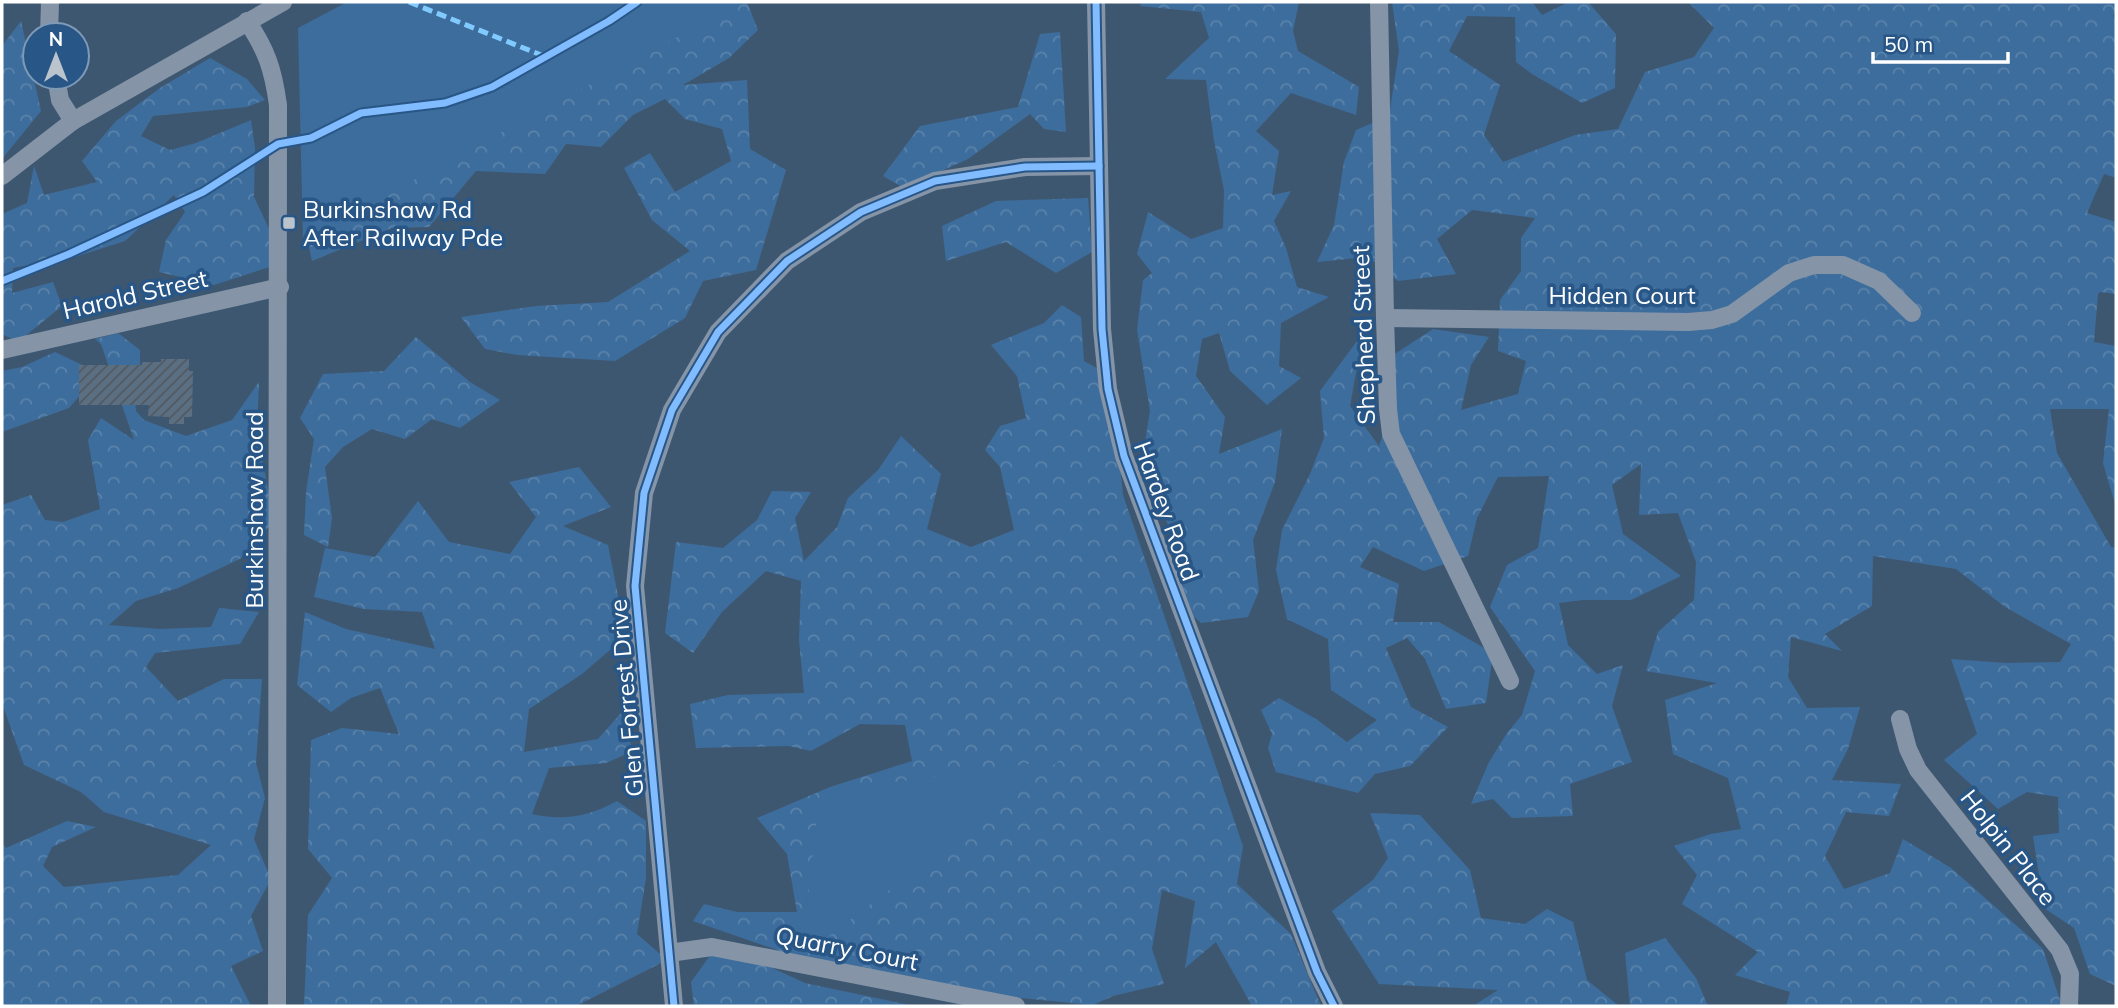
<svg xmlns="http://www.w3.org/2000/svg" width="2118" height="1008" viewBox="0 0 2118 1008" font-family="Mulish,sans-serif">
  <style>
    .forest { fill: url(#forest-crowns) }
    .park { fill: #3d6d9c }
    .building { fill: url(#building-hatch) }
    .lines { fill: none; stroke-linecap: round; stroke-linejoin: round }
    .minor { stroke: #8595a7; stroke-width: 18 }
    .quiet { stroke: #80caff; stroke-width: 5; stroke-dasharray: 10 5; stroke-linecap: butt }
    .cycleway-casing { stroke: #285687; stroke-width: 11 }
    .cycleway { stroke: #80bcff; stroke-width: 7 }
    .poi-dot { fill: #bbc4cd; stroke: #285687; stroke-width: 2.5 }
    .labels { text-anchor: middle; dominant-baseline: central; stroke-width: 7; stroke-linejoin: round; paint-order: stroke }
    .poi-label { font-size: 24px; fill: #fff; stroke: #285687; text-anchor: start }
    .street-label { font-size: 24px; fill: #fff; stroke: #285687 }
  </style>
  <defs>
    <pattern id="forest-crowns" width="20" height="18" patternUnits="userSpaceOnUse" patternTransform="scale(1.75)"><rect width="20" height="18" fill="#3d6d9c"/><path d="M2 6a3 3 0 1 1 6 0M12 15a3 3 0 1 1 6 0" fill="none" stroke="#5a83ab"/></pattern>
    <pattern id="building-hatch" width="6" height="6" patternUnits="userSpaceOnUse" patternTransform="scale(1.75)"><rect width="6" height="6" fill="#5b6f83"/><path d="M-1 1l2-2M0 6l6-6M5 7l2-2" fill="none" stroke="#51585f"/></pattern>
  </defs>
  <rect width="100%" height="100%" fill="#3e5771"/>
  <!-- forest -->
  <g class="forest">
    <polygon points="674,2 747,2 758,30 729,58 683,85 747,80 750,149 786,170 756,270 703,281 685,318 615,361 517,355 485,349 461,317 536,306 608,302 690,251 652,220 624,168 650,153 675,192 731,161 722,129 685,119 665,99 633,115 601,147 566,144 545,174 476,171 429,227 392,228 312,261 304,223"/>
    <polygon points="1142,2 1299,2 1293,31 1298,51 1359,87 1356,115 1291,93 1256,131 1279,151 1272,195 1291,191 1274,221 1286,248 1297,287 1329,297 1281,323 1279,366 1301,378 1267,405 1230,371 1219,333 1202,339 1196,376 1225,417 1219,454 1282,429 1275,482 1253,540 1259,591 1248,617 1201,623 1166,592 1181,557 1142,461 1150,411 1137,330 1143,280 1152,273 1137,254 1148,212 1191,239 1223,228 1224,190 1214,141 1206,80 1165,79 1209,38 1201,12 1140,6"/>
    <polygon points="1392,2 1532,2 1542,15 1569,2 1588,2 1616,34 1615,88 1582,103 1532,74 1516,62 1515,17 1467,16 1449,51 1500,85 1484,135 1503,162 1575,135 1618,129 1645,72 1694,57 1714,28 1688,2 2116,2 2116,10 2113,16 2116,20 2116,178 2104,174 2087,213 2116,222 2116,294 2100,292 2098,294 2094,342 2116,346 2116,507 2103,463 2109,409 2050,409 2057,453 2111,547 2116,548 2116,986 2090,974 2074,928 2044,908 2033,836 2059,833 2058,797 2027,792 1998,809 1944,760 1977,734 1951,659 2006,663 2060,662 2071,644 2005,607 1956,569 1873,556 1872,606 1825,634 1842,651 1791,637 1788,677 1807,708 1860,707 1848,749 1832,780 1901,784 1889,816 1846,812 1825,856 1844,889 1890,873 1903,839 1951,868 2043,949 2062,1006 1786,1006 1790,992 1735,975 1758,952 1682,904 1697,875 1674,846 1711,834 1741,829 1728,778 1673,754 1665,700 1717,683 1646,671 1658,632 1694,600 1696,562 1678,513 1639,515 1641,464 1612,485 1623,534 1681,576 1631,600 1583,600 1559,603 1568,645 1597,674 1623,665 1612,706 1632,762 1570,784 1573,816 1512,818 1493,799 1471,804 1489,762 1507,733 1522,715 1535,671 1490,607 1507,565 1538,548 1549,476 1498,477 1477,518 1468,556 1424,571 1373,547 1360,567 1399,584 1393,622 1439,622 1493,653 1486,703 1446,709 1425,659 1407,638 1386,648 1411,707 1448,727 1410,766 1375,774 1358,793 1276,772 1268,748 1272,734 1261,710 1279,698 1316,719 1347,742 1377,720 1331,690 1328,639 1287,619 1276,570 1282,530 1310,474 1324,438 1320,391 1363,333 1350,406 1379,446 1391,410 1384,361 1433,329 1489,337 1471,365 1461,410 1518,394 1526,361 1498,351 1500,300 1521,271 1521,238 1535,218 1472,210 1437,239 1456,274 1398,281 1368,257 1317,262 1334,225 1344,162 1356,130 1389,116 1399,51"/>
    <polygon points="21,21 41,111 2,159 2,46"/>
    <polygon points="1060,32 1066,132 1044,129 1030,114 968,159 904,188 883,176 920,126 1018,107 1040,34"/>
    <polygon points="210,58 247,79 265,100 247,107 153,116 141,136 170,150 196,143 251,120 255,148 254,197 273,237 279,264 214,285 159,272 166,240 185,212 174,195 125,241 78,256 13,268 12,293 53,282 62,306 18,342 2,334 2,214 27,203 34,166 44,195 97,182 82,161 116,121 160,88"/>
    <polygon points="1088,198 1092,252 1056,273 1006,242 946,261 942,226 996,201"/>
    <polygon points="1062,305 1081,317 1084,361 1111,376 1123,495 1243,846 1237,884 1291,934 1321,1006 1252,1006 1216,942 1185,968 1195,901 1162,890 1152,949 1164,984 1113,996 1093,1005 959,992 792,955 693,921 704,904 737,912 797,912 787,854 757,818 830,787 912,761 905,725 860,724 811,751 789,746 696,748 690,704 728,695 804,693 799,640 801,581 766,571 722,612 693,653 665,633 676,542 723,548 757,520 772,491 811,492 795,518 804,561 837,527 848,498 878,470 901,436 941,474 927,529 971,547 1014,530 1000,467 985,450 1000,426 1026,418 1017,376 991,345 1044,323"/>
    <polygon points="118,333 140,350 140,371 134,386 136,411 144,420 186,436 232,420 259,382 257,431 274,521 240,559 178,588 136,601 109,625 160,629 211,627 219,608 259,612 240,644 155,653 146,667 178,701 224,679 262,679 256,763 265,798 254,839 271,879 251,916 263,951 231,966 251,1006 2,1006 2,843 6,848 67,821 96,827 52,847 43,866 64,887 178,875 211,845 104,812 81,792 24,765 2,703 2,505 31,495 45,520 63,522 100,509 88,440 101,418 134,440 101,344 95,339"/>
    <polygon points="416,337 470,382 500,400 460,428 432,419 405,439 372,429 343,447 325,467 332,518 328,547 304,535 306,492 314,439 300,418 323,374 384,371"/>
    <polygon points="55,352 99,373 69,408 2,432 2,371 22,367"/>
    <path d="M579,467L611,507L563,526L608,545L626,636L582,674L529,709L524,752L598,739L621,713L633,751L606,763L549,768L532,814C564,821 588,817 617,801L646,821V878L637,934L667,960L576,1006H304L308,915L332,878L308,849L311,740L342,728L399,734L380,688L351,698L331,712L297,685L305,612L346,629L435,649L422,612L364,609L314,597L325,548L375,557L418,501L449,542L510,554L536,517L509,482Z"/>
    <polygon points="1370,813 1420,815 1470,870 1481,918 1525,924 1547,909 1573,922 1587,980 1619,1006 1473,1006 1498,990 1379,984 1332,911 1373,880 1388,858"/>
    <polygon points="1665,938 1696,978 1708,1006 1630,1006 1625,953"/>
    <polygon points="729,948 805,983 914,1006 694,1006 691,982 714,950"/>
  </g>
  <!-- park -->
  <g class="park">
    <polygon points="347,2 742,2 303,240 298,28"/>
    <polygon points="1060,760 801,957 820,792"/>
  </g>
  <!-- building -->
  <polygon class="building" points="161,359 189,359 189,371 193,371 192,417 184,417 184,424 169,424 169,417 148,416 149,405 79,405 79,365 142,365 142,362 161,362"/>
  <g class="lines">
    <!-- minor -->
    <g class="minor">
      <polyline points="1096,2 1102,329 1108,389 1124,456 1317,972 1334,1006"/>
      <polyline points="1379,2 1385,318 1388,409 1391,434 1510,681"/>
      <path d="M247,21C267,51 273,69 278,105L277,1006"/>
      <polyline points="49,35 50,2"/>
      <polyline points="56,77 60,100 73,121"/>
      <polyline points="2,176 73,121 283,2"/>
      <polyline points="1385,318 1688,322 1712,320 1732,314 1789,273 1814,265 1843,265 1879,281 1912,313"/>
      <polyline points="2,350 280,287"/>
      <polyline points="1900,719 1908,749 1918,770 2060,950 2070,974 2069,1006"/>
      <polyline points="669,953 712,947 1016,1006"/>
      <polyline points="674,1006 635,586 644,493 672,410 718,332 787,261 861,212 935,181 1025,167 1099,166"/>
    </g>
    <!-- quiet -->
    <polyline class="quiet" points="409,2 546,57"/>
    <!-- cycleway casing -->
    <g class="cycleway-casing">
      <g id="cycleway">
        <polyline points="1096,2 1102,329 1108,389 1124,456 1317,972 1334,1006"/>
        <polyline points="2,281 69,254 203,192 278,144 311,138 361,113 445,103 492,87 609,21 637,2"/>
        <polyline points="674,1006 635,586 644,493 672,410 718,332 787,261 861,212 935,181 1025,167 1099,166"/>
      </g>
    </g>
    <!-- cycleway -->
    <use href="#cycleway" class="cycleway"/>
  </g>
  <!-- markers -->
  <rect class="poi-dot" x="282" y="216" width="14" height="14" rx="3.5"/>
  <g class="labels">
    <!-- poi labels -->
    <g class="poi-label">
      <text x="303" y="209">Burkinshaw Rd<tspan x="303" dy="28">After Railway Pde</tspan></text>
    </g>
    <!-- street labels -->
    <g class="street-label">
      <text transform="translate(135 294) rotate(-13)">Harold Street</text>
      <text x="1622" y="295">Hidden Court</text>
      <text transform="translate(1363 335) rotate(-92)">Shepherd Street</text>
      <text transform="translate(254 510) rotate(-90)">Burkinshaw Road</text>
      <text transform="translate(1167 511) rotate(70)">Hardey Road</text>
      <text transform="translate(626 698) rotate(-95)">Glen Forrest Drive</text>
      <text transform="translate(2009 847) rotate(52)">Holpin Place</text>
      <text transform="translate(847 948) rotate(11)">Quarry Court</text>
    </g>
  </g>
  <!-- border -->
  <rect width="2118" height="1008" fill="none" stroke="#ffffff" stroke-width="7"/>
  <!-- north arrow -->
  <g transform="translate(56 56)"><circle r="33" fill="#285687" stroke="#7e9ab7" stroke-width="2"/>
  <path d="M0-5L12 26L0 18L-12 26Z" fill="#bbc4cd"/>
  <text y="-10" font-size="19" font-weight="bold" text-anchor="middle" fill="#ffffff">N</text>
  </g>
  <!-- scale -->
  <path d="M1873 52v10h135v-10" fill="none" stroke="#ffffff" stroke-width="3.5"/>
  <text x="1884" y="52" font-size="21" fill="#ffffff" stroke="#285687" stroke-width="5" paint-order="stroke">50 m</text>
</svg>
